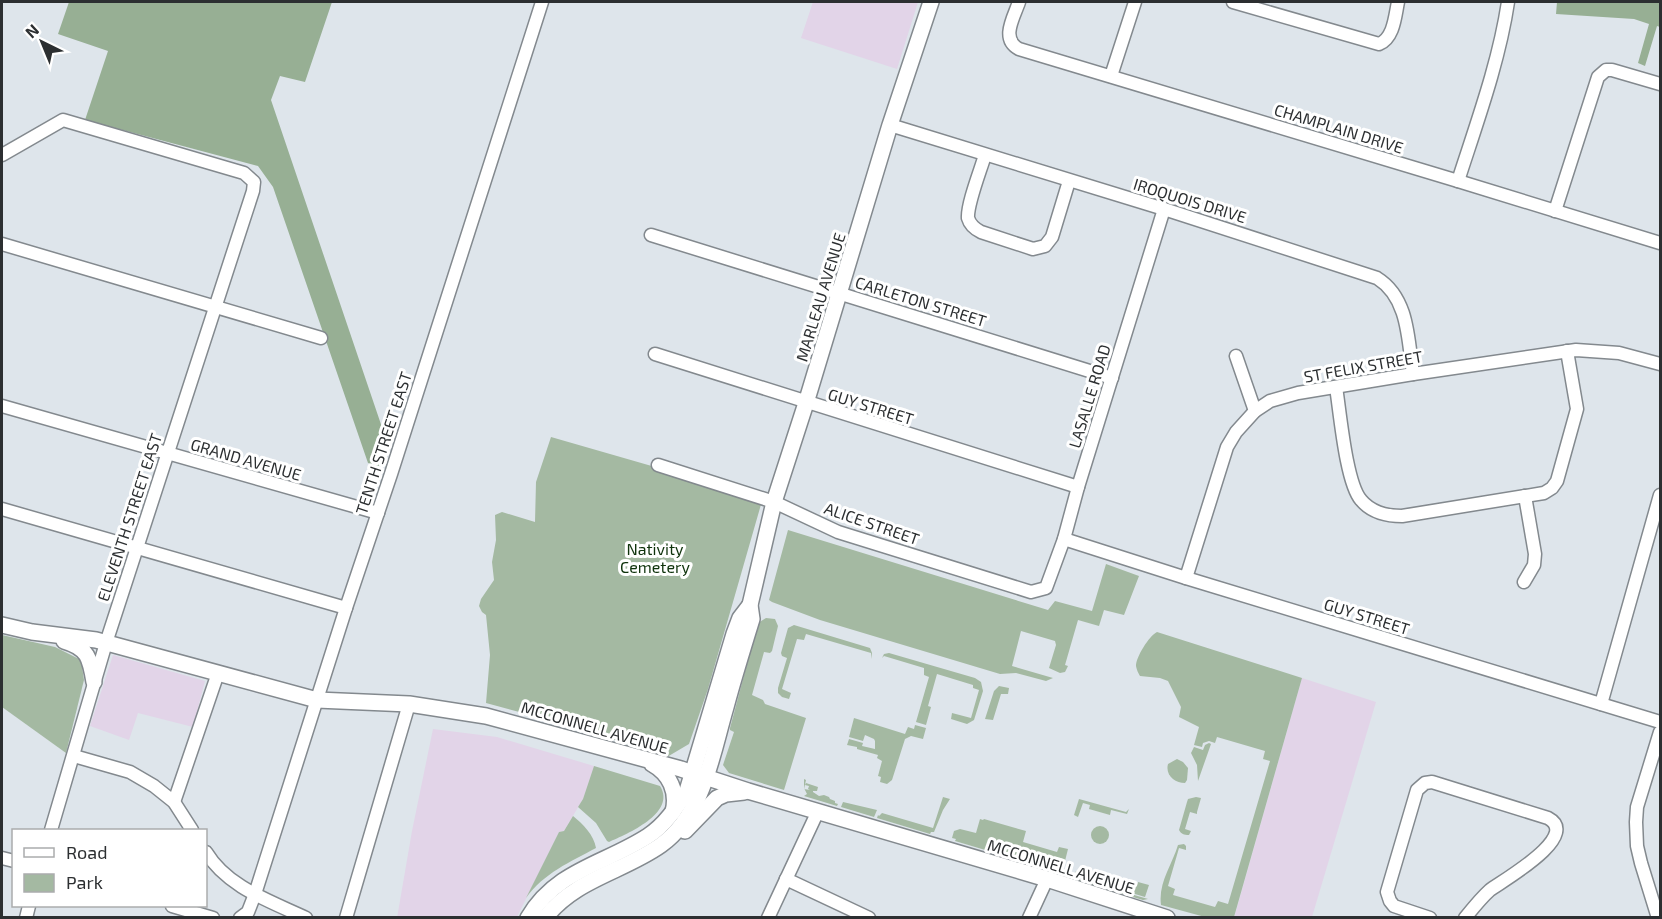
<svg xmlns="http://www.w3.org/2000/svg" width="1662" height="919" viewBox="0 0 1662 919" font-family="'Exo 2',sans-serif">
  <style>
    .commercial { fill: #e2d4e8 }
    .green { fill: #a4b9a2 }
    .forest { fill: #97af94 }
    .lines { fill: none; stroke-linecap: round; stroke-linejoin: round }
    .minor-casing { stroke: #83898e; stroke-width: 15 }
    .major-casing { stroke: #83898e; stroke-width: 18 }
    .minor { stroke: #fff; stroke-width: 12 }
    .major { stroke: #fff; stroke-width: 15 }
    .labels { text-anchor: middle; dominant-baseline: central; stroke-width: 6; stroke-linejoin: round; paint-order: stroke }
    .street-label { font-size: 16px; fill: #2c2f31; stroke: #fff }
    .park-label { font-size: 16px; fill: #0f330c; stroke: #fff }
  </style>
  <rect width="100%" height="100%" fill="#dee5eb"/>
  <!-- commercial -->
  <g class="commercial">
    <polygon points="813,2 918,2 897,69 801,38"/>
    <polygon points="113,655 205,681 193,727 138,713 129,740 90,726"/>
    <polygon points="1302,678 1376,702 1312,917 1234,918"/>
    <polygon points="433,729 497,737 594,766 583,799 564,831 559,832 517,917 397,918 412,831"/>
  </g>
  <!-- green -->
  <g class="green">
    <polygon points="551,437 669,471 762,501 708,689 689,744 667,757 564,724 486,703 490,655 486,615 482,612 479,606 481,599 494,580 492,562 496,540 495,515 502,512 535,522 536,482"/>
    <polygon points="788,530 1048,610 1055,601 1092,611 1106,564 1139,576 1124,615 1104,610 1099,626 1078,620 1065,665 1068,666 1065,672 1060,673 1049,668 1056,645 1055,641 1021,631 1012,666 1053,678 1046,681 1016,673 1000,674 820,620 772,602 769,600"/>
    <polygon points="766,618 775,619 778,626 772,651 770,653 764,652 752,695 763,700 765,704 806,718 784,790 729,773 723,765 734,732 730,730 730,728 758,623"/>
    <polygon points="794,625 870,648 872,653 871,659 871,653 806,634 804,640 797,639 782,689 791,693 789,699 782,697 778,693 778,688 787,658 782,656 781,653 788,628"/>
    <path d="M1157,632L1302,678L1234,917H1205L1161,905C1158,883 1172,865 1178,845L1184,844L1186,846V850L1179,848L1168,886L1175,889L1173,895L1215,907L1218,901L1228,904L1270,761L1263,759L1265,751L1217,737L1215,743L1209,741L1203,743L1202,747L1194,745L1199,727L1179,717L1181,707L1168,681L1160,678L1140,676C1138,672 1137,671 1136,666C1136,657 1149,636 1157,632Z"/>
    <polygon points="2,635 55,647 81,660 84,680 66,753 2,707"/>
    <polygon points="889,653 975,678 981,682 983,691 974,720 967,724 951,719 952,713 971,718 979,690 973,688 973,685 937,674 928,706 931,707 926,725 916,722 929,677 924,675 924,668 884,656 882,658 884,654"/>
    <polygon points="999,686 1009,688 1008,694 1001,694 993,720 985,719 994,691"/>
    <polygon points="854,718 905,734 908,727 914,729 915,725 926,728 923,739 911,736 905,739 892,780 887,784 880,782 881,777 878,776 882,761 877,758 878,755 857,749 857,747 847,745 849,739 863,743 862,746 875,749 875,741 874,739 865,735 863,741 849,737"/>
    <polygon points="1209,743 1211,744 1198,781 1197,765 1191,753 1194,747 1203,750 1205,745"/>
    <path d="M1177,759L1183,762L1188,768L1187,780L1185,783C1175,783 1165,775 1168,764Z"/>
    <path d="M594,766L660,786C677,813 627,834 609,842L607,841L596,823L578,807L583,799Z"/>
    <polygon points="804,779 806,780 804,789 810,790 808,789 809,786 805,785 806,783 818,787 817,791 813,791 813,792 819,796 824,795 829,797 830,799 835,801 835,803 838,804 837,806 804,796 807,794 804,788"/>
    <polygon points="943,797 950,799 943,810 934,832 931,832 930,834 877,818 878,815 879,816 882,813 933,828"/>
    <path d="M1196,797L1201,798L1197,812V814L1190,812L1185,829L1191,831L1189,835C1184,835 1181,834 1179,830L1187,802L1188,799Z"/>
    <polygon points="1079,799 1126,812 1129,809 1127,814 1111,810 1110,815 1089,809 1090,805 1083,803 1078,817 1074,815"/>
    <polygon points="843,802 877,810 874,817 841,807"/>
    <path d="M573,816C583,824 594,835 596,848C570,862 544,873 526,898L559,832L564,831Z"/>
    <polygon points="980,819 983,820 984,819 1026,831 1023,842 1057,852 1059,847 1068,849 1062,873 955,841 956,839 952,838 954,831 960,829 976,833"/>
    <circle cx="1100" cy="835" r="9"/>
    <polygon points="953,843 1148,899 1143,900 959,846"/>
    <polygon points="1076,871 1135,888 1138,882 1149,885 1145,897 1074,876"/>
  </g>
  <!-- forest -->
  <g class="forest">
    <polygon points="69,2 332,2 305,82 280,76 271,100 388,445 379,466 368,463 273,187 258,166 85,120 108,51 58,34"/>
    <polygon points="1557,2 1660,2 1660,27 1657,26 1645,66 1638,63 1649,24 1634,19 1556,14"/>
  </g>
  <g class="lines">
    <!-- minor casing -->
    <g class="minor-casing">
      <g id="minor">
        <path d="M1019,2C1014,17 1000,39 1019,49L1458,181L1660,243"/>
        <path d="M1233,2L1379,44C1394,38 1395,16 1398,2"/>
        <polyline points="1111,76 1135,2"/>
        <path d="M890,125L1164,209L1377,278C1409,298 1408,340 1413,374"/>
        <polyline points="2,155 63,120 244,173 254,182 253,191 106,643 51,830"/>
        <path d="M985,155C981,169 967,204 968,218C970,225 975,229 981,232L1033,249L1045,246L1052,237L1069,181"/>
        <path d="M1458,181C1477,122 1499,62 1508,2"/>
        <polyline points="1555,211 1598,77 1606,70 1612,70 1660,84"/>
        <polyline points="651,235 1112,378"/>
        <polyline points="2,244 321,338"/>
        <polyline points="655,354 1078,487"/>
        <polyline points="1236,356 1255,411"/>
        <path d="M1336,387C1340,412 1346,483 1361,500C1371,512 1387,516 1402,516L1544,493L1552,488L1557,481L1577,409L1567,351"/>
        <polyline points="2,406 378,513"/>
        <polyline points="658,465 774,502 838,532 1031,592 1046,588 1064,539 1078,487 1164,209"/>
        <polyline points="2,509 346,608"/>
        <polyline points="1064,539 1186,578 1660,722"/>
        <polyline points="1186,578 1227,447 1236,432 1255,411 1270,401 1298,393 1413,374 1576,350 1619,353 1660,364"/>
        <polyline points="1524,582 1534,565 1535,554 1525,496"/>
        <polyline points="1601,704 1660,495"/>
        <polyline points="74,756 130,772 154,786 174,802 192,830"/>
        <polyline points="174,802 218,673"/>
        <path d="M206,852C227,887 270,901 306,918"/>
        <polyline points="2,858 14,861"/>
        <polyline points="786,879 869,918"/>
        <polyline points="172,906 213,918"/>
        <polyline points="26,918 29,906"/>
        <polyline points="240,918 248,912 255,894 346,608 391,474 542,2"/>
        <polyline points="346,918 409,704"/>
        <polyline points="768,918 818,811"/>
        <polyline points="1029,918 1047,879"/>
        <path d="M1430,918L1394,906L1390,901L1387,892L1417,790L1425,783L1432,782L1548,818C1582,836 1502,881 1490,890C1481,898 1473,908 1465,918"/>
        <polyline points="1658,918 1641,863 1637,846 1636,822 1637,807 1660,732"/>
      </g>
    </g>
    <!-- major casing -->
    <g class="major-casing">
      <g id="major">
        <polyline points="2,625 32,632 96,640 317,700 409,704 486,716 681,769 748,791 1047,879 1167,918"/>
        <path d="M64,641C88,648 90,658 94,682"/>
        <path d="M652,764C670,774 678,792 673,812"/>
        <polyline points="685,831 717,798 726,794 744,792"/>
        <path d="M528,918C556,870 605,864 648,836C665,825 676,808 687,791L734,634L740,618L750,605"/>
        <path d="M545,918C575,879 623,872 661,845C704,814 712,754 726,707C734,677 743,648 752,619L750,605L774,502L806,403L890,125L931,2"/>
      </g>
    </g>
    <!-- minor -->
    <use href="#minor" class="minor"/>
    <!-- major -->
    <use href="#major" class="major"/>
  </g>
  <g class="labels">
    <!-- street labels -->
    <g class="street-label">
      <text transform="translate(1339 128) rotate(17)">CHAMPLAIN DRIVE</text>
      <text transform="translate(1190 200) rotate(17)">IROQUOIS DRIVE</text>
      <text transform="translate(820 297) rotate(-73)">MARLEAU AVENUE</text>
      <text transform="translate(921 301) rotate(17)">CARLETON STREET</text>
      <text transform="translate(1363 366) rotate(-10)">ST FELIX STREET</text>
      <text transform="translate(1089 396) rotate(-73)">LASALLE ROAD</text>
      <text transform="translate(871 406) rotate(17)">GUY STREET</text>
      <text transform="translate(383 443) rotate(-72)">TENTH STREET EAST</text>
      <text transform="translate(246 459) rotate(16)">GRAND AVENUE</text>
      <text transform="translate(129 517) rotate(-72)">ELEVENTH STREET EAST</text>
      <text transform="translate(872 523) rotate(19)">ALICE STREET</text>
      <text transform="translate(1367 616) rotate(17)">GUY STREET</text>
      <text transform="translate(595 727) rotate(16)">MCCONNELL AVENUE</text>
      <text transform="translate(1061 866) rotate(17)">MCCONNELL AVENUE</text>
    </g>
    <!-- park labels -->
    <g class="park-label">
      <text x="655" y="548">Nativity<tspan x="655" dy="18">Cemetery</tspan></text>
    </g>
  </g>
  <!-- border -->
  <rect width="1662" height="919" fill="none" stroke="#2c2f31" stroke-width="6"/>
  <!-- legend -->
  <rect x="12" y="829" width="195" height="78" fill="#ffffff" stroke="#abacad" stroke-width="1.5"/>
  <rect x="24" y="848" width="30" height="9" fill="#ffffff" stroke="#abacad" stroke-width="1.5"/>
  <text x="66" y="859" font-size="18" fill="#2c2f31">Road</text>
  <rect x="24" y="874" width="30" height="18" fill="#a4b9a2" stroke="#abacad" stroke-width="1.5"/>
  <text x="66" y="889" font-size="18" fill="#2c2f31">Park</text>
  <!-- north arrow -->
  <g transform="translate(42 42) rotate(317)" stroke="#ffffff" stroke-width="4.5" paint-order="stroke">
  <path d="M0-4.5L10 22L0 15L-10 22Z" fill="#2c2f31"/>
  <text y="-9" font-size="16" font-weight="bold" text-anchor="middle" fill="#2c2f31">N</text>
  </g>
</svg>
